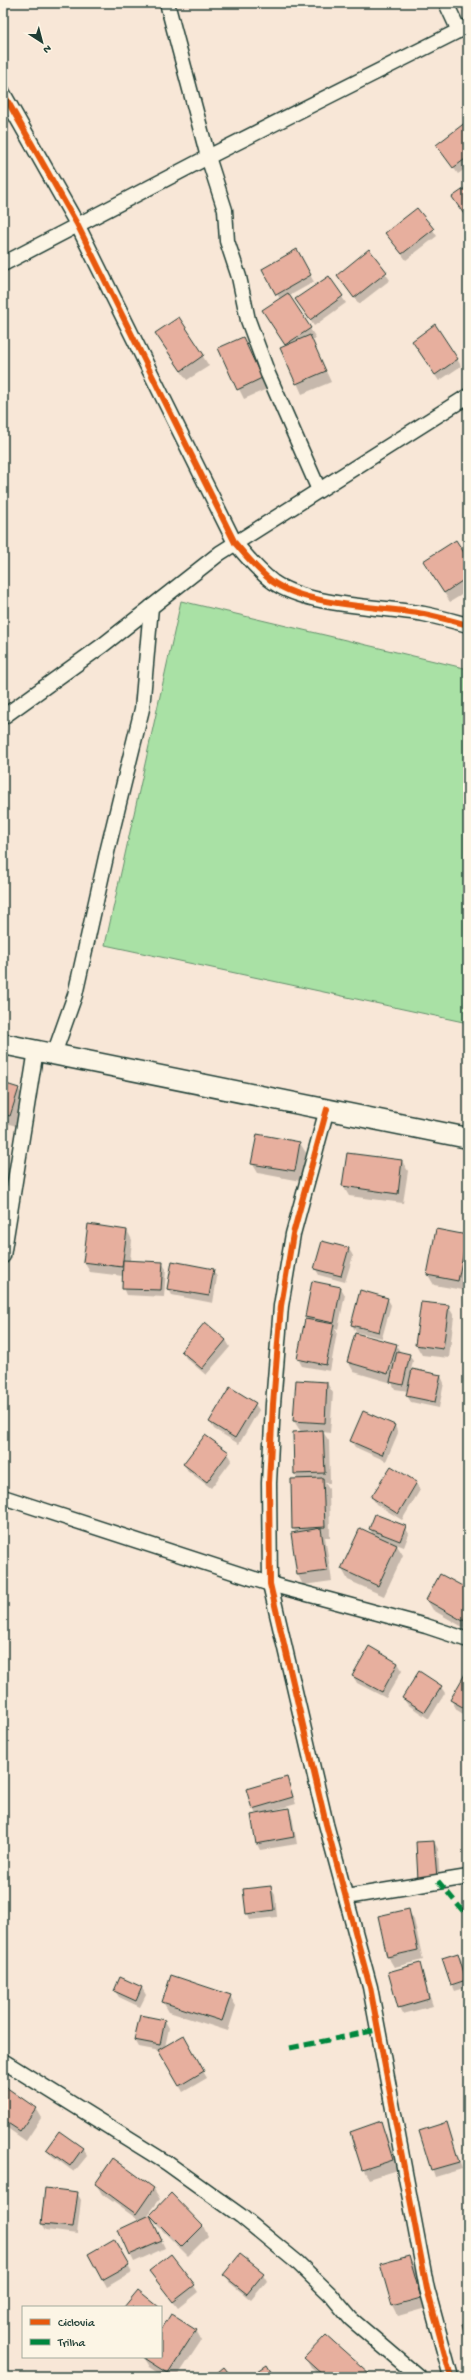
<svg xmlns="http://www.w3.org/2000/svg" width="471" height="2380" viewBox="0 0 471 2380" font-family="'Gochi Hand',sans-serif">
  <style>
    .green { fill: #a9e1a5; stroke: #648f6c }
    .shadow { fill: #0003 }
    .building { fill: #e7af9e; stroke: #1f3d34 }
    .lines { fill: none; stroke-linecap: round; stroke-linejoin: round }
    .street-casing { stroke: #1f3d34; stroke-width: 17 }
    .secondary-casing { stroke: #1f3d34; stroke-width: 23 }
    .street { stroke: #fcf5e5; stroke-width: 14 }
    .secondary { stroke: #fcf5e5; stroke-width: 20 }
    .quiet { stroke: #00873e; stroke-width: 5; stroke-dasharray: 10 5; stroke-linecap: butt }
    .cycleway-casing { stroke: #fcf5e5; stroke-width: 8 }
    .cycleway { stroke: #e8590c; stroke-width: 6 }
  </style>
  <rect width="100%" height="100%" fill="#f8e7d7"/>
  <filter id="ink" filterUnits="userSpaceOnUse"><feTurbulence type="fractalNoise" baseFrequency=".025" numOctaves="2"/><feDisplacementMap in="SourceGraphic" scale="8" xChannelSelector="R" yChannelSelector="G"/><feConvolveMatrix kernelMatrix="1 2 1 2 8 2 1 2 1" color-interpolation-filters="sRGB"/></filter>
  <g filter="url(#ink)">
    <!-- green -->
    <polygon class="green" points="181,601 468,669 468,1023 105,945"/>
    <!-- shadow -->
    <g class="shadow">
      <polygon points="466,124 468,126 468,167 458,174 437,145"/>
      <polygon points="433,230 437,236 406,260 386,233"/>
      <polygon points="296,250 314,282 289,296 316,338 312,341 331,382 302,394 282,349 287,347 269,320 280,299 263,269"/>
      <polygon points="369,251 390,280 359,304 342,282"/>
      <polygon points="342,297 346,303 314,326 301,306"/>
      <polygon points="179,319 209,366 187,380 162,344"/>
      <polygon points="248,348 267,389 244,399 219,349"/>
      <polygon points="417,348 457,359 461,366 439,381"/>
      <polygon points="468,560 468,591 450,602 430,571"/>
      <polygon points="3,1084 18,1088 24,1099 16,1126 3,1122"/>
      <polygon points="300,1143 306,1153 300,1181 258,1173 252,1163"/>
      <polygon points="348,1154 402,1161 408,1171 403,1203 349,1196 343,1186"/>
      <polygon points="127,1230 132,1240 130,1261 162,1263 166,1269 164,1297 126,1295 123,1288 123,1276 90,1272 84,1262"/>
      <polygon points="466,1236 468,1240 468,1266 463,1290 434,1285 428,1275"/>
      <polygon points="349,1249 353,1256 345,1282 319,1275 315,1268"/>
      <polygon points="3,1267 5,1269 3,1278"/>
      <polygon points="213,1270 217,1277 213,1303 172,1295 168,1288"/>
      <polygon points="341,1288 345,1295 338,1329 335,1328 337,1332 330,1371 302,1366 298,1359 306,1320 308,1321 306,1317"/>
      <polygon points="387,1298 391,1305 382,1338 356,1332 352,1325"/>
      <polygon points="448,1306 454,1316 449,1358 422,1355 416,1345"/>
      <polygon points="226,1340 230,1347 206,1375 186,1358 182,1351"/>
      <polygon points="396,1345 401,1353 409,1355 413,1361 411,1370 441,1376 444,1383 439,1408 411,1402 407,1396 408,1391 395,1389 392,1383 354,1372 348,1362"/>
      <polygon points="327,1383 333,1393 330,1433 323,1432 329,1441 330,1483 325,1483 329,1489 330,1537 325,1537 332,1581 303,1585 298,1575 296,1533 293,1528 298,1480 295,1474 294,1432 301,1432 294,1421"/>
      <polygon points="255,1404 259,1410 239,1444 214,1429 210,1422"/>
      <polygon points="395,1426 398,1433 386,1461 355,1447 351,1441"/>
      <polygon points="228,1453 232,1460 211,1488 188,1471 184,1464"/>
      <polygon points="416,1483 420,1490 402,1520 376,1504 372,1497"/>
      <polygon points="405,1527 409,1534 404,1547 396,1544 403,1555 384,1596 348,1580 342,1569 373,1535 370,1529"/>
      <polygon points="468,1590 468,1630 433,1610 427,1600"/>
      <polygon points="398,1663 402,1670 386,1698 357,1683 353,1676"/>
      <polygon points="468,1677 468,1717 457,1710 451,1700"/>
      <polygon points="441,1687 445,1693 429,1719 407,1704 403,1698"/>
      <polygon points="287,1778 296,1804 271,1811 288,1809 292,1816 297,1844 260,1850 257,1844 256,1815 253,1808"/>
      <polygon points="434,1842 438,1849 440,1885 423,1886"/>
      <polygon points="271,1887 275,1894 277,1917 250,1920 247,1913"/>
      <polygon points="408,1910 414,1920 423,1960 394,1967 388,1957"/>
      <polygon points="458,1954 462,1961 468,1987 455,1991 452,1984"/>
      <polygon points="419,1964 433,2006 403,2014 399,2007"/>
      <polygon points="142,1988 146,1995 140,2007 119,1997 115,1991"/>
      <polygon points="230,1996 236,2006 228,2031 169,2012 163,2002"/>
      <polygon points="165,2021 169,2028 165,2047 183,2036 207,2078 183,2092 160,2051 139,2047 135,2040"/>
      <polygon points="3,2087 35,2108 41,2118 26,2141 3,2125"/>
      <polygon points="380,2123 386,2133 398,2170 369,2179 363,2169"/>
      <polygon points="447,2124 462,2169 435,2177 420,2131"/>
      <polygon points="60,2132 83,2149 87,2156 74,2172 51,2155 47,2149"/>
      <polygon points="113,2160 154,2189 160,2199 145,2219 153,2223 165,2248 134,2262 119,2231 140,2221 102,2194 96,2184"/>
      <polygon points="77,2193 81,2200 77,2234 46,2230 42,2224"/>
      <polygon points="151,2215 203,2226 208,2236 188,2256 157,2225"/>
      <polygon points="114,2240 132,2272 107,2287 89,2255"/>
      <polygon points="409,2257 414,2267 423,2296 394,2304 394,2306 423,2298 426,2308 398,2316 393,2306"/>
      <polygon points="150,2271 194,2286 198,2292 178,2308"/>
      <polygon points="263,2274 267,2281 251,2300 229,2282 225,2275"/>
      <polygon points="195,2330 201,2341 177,2377 165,2377 150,2367 144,2357 161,2357 161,2331"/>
      <polygon points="305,2358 369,2375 370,2377 321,2377 311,2368"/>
    </g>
    <!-- building -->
    <g class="building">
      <polygon points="466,122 468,157 453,168 436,145"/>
      <polygon points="468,186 468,220 452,197"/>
      <polygon points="417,208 434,229 402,254 385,233"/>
      <polygon points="297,249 311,275 276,295 262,269"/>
      <polygon points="369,249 387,272 354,298 337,275"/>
      <polygon points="329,276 343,296 310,320 295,299"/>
      <polygon points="288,293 311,328 285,345 262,310"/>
      <polygon points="179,317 204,355 181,371 155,333"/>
      <polygon points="435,324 458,359 435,375 412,341"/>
      <polygon points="310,335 326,371 296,384 280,348"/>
      <polygon points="243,337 262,378 237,390 218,348"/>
      <polygon points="456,540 468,559 468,577 444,593 423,561"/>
      <polygon points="3,1083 19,1088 10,1116 3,1114"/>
      <polygon points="257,1134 300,1142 295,1171 251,1164"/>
      <polygon points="347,1153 402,1160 398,1194 342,1186"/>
      <polygon points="88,1224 127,1230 122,1267 83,1262"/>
      <polygon points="436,1229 467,1235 458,1281 427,1275"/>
      <polygon points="322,1241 349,1248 341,1276 314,1269"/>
      <polygon points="123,1260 163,1262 161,1290 122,1289"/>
      <polygon points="172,1261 214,1269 209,1296 167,1289"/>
      <polygon points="312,1281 341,1287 334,1323 305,1317"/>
      <polygon points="360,1290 388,1298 379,1332 351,1325"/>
      <polygon points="421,1302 449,1305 443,1349 415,1345"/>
      <polygon points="305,1319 334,1324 326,1365 297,1359"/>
      <polygon points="205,1322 226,1340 202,1369 181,1351"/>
      <polygon points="355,1333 397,1344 388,1374 347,1362"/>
      <polygon points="397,1351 410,1354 403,1385 390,1382"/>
      <polygon points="412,1369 441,1375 435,1402 406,1396"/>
      <polygon points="296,1380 327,1382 325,1423 293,1421"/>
      <polygon points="230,1387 256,1403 235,1438 209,1422"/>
      <polygon points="363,1411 395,1425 382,1455 350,1441"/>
      <polygon points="323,1430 325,1473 294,1474 293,1432"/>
      <polygon points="205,1435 229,1452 207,1482 183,1464"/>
      <polygon points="391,1466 417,1482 398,1514 371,1497"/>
      <polygon points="323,1478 325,1527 292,1529 291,1479"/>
      <polygon points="375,1514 406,1526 400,1541 369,1529"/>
      <polygon points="321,1528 327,1571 297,1575 291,1533"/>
      <polygon points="360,1528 397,1545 378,1586 341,1569"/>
      <polygon points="440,1574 468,1589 468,1612 463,1621 426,1600"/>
      <polygon points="369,1646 398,1663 382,1692 352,1676"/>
      <polygon points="419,1671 442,1686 425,1712 402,1698"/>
      <polygon points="465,1674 468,1676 468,1710 450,1700"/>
      <polygon points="287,1777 293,1797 252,1809 246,1789"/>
      <polygon points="289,1808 294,1837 256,1844 251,1815"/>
      <polygon points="434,1841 437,1878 418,1880 416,1842"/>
      <polygon points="271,1886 274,1910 246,1914 243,1889"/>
      <polygon points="409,1909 418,1950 387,1957 378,1916"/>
      <polygon points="458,1953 466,1980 451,1985 442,1958"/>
      <polygon points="420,1963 429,1999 398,2008 388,1972"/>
      <polygon points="171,1975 231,1995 222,2021 162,2002"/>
      <polygon points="120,1977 142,1987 136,2001 114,1991"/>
      <polygon points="140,2015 165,2020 160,2045 134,2040"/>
      <polygon points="184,2035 204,2071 179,2086 158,2050"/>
      <polygon points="3,2085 36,2108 20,2131 3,2120"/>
      <polygon points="381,2121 393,2160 362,2170 350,2132"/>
      <polygon points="447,2122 459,2162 431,2170 419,2131"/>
      <polygon points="59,2131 83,2148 70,2166 46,2149"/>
      <polygon points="113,2158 154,2188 136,2214 95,2184"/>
      <polygon points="45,2188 78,2192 73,2227 41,2224"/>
      <polygon points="171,2193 203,2226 182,2247 150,2215"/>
      <polygon points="150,2215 162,2241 129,2255 118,2230"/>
      <polygon points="114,2239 129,2265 102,2280 88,2254"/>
      <polygon points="171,2254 195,2285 173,2302 149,2271"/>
      <polygon points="240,2254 264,2273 247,2294 223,2275"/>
      <polygon points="409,2256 421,2298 392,2306 380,2264"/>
      <polygon points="138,2290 159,2307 124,2307"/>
      <polygon points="171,2314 196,2330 168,2373 143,2357 161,2357 161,2330"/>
      <polygon points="468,2324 468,2348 462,2325"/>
      <polygon points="326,2335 370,2374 367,2377 325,2377 304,2358"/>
      <polygon points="267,2365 274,2377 249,2377"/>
      <polygon points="224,2367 232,2377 212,2377"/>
    </g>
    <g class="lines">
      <!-- street casing -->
      <g class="street-casing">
        <g id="street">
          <polyline points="167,3 208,157 225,210 227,241 239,277 248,320 268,374 319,490"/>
          <polyline points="446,3 459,31"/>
          <path d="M3,93L77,224L235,543C247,557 258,571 273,582C309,607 381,606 424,614C439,617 453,621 468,625"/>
          <polyline points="3,264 208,157 468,26"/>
          <polyline points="3,717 103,645 220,553 468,396"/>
          <polyline points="54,1054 75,995 108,848 142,709 151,607"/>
          <polyline points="327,1109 293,1234 281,1306 273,1404 269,1483 270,1584 326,1824 370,1987 427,2289 451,2377"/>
          <polyline points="3,1256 36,1050"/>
          <polyline points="3,1497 270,1584 426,1626 468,1640"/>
          <polyline points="346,1897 468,1877"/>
          <polyline points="3,2061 167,2163 241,2216 298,2263 330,2294 351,2319 419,2377"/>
        </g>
      </g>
      <!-- secondary casing -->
      <g class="secondary-casing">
        <polyline id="secondary" points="3,1044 468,1138"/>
      </g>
      <!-- street -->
      <use href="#street" class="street"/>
      <!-- secondary -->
      <use href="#secondary" class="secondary"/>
      <!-- quiet -->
      <g class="quiet">
        <polyline points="438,1881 468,1917"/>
        <polyline points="290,2048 377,2030"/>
      </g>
      <!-- cycleway casing -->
      <g class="cycleway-casing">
        <g id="cycleway">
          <path d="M3,93L77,224L235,543C247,557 258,571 273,582C309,607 381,606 424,614C439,617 453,621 468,625"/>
          <polyline points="327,1109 293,1234 281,1306 273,1404 269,1483 270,1584 326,1824 370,1987 427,2289 451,2377"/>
        </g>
      </g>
      <!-- cycleway -->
      <use href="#cycleway" class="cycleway"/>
    </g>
  </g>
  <!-- margin -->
  <rect width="471" height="2380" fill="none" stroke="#fcf5e5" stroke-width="16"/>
  <rect x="8" y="8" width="455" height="2364" fill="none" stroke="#1f3d34" stroke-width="1.5" filter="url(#ink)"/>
  <!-- legend -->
  <rect x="22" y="2306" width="140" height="52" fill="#fcf5e5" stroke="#a4ab9e"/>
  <rect x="30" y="2319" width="20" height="6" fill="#e8590c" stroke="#a4ab9e"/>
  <text x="58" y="2326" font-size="12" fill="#1f3d34">Ciclovia</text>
  <rect x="30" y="2339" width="20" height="6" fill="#00873e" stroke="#a4ab9e"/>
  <text x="58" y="2346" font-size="12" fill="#1f3d34">Trilha</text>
  <!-- north arrow -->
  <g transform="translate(42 42) rotate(144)" stroke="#fcf5e5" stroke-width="3" paint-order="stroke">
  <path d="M0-3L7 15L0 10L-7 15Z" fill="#1f3d34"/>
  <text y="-6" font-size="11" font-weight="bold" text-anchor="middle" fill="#1f3d34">N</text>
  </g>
</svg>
